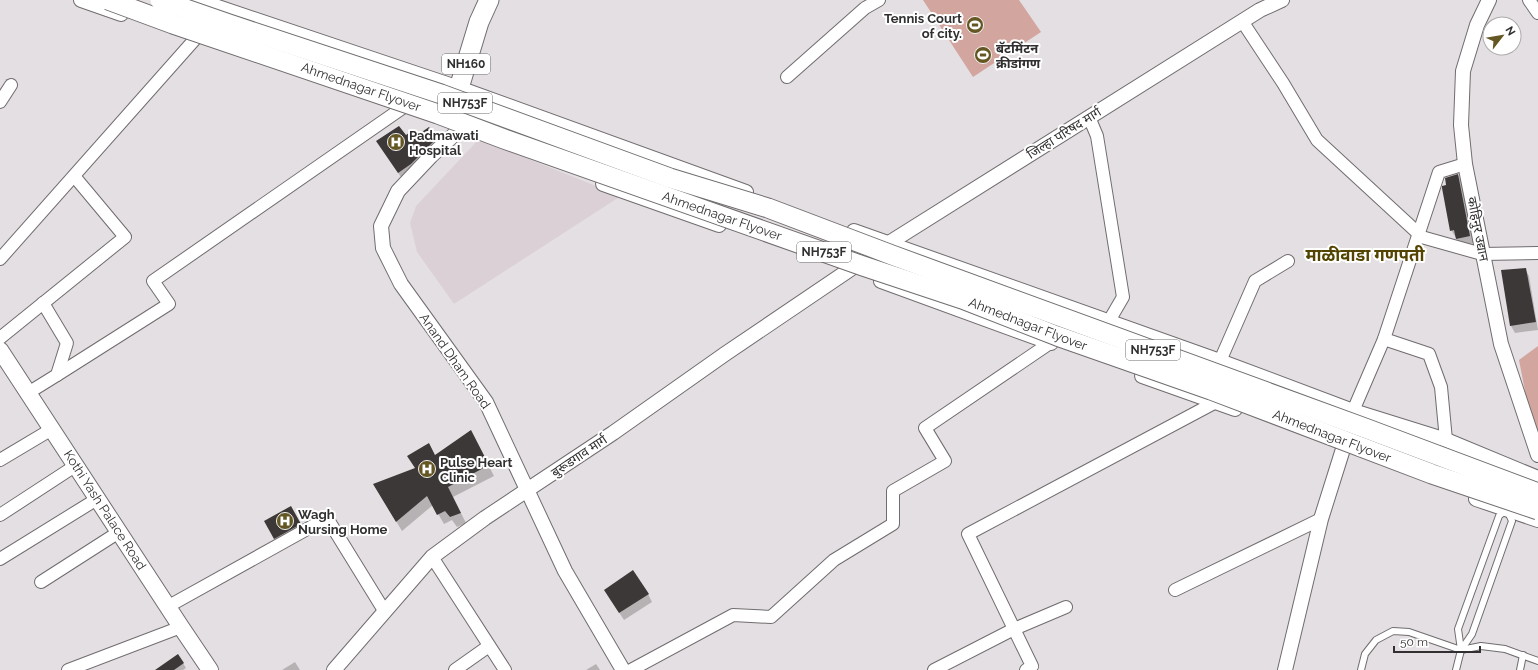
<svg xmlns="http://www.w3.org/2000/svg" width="1538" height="670" viewBox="0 0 1538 670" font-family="Raleway,'Noto Sans Devanagari',sans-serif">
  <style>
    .built { fill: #dcd0d7 }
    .green { fill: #d2a59f }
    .shadow { fill: #0003 }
    .building { fill: #3c3838 }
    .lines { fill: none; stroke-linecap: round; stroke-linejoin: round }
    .service-casing { stroke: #706c6f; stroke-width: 8 }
    .minor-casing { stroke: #706c6f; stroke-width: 14 }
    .tertiary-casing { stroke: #706c6f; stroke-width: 16 }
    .secondary-casing { stroke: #706c6f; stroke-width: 18 }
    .trunk-casing { stroke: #706c6f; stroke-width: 21 }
    .service { stroke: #fff; stroke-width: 6 }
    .minor { stroke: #fff; stroke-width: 12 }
    .tertiary { stroke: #fff; stroke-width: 14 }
    .secondary { stroke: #fff; stroke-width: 16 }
    .trunk { stroke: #fff; stroke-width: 19 }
    .trunk-bridge-casing { stroke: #706c6f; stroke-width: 21; stroke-linecap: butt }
    .trunk-bridge { stroke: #fff; stroke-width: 19 }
    .labels { text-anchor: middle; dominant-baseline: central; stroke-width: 4; stroke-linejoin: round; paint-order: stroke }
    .shield { fill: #fff; stroke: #6f6d6e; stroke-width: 1 }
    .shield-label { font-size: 12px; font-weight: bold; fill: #312f30 }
    .poi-label { font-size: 13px; font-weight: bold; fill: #312f30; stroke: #fff; text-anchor: start }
    .street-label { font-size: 13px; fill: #312f30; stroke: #fff }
    .district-label { font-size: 17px; font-weight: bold; fill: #534501; stroke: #fff }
  </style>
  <rect width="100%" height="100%" fill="#e4dfe2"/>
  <!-- built -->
  <polygon class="built" points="479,139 621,196 454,304 417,252 410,223 416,206"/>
  <!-- green -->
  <g class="green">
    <polygon points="923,0 1019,0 1041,32 973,77"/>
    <polygon points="1538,346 1538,444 1525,402 1525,391 1519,360"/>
  </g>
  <!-- shadow -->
  <g class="shadow">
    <polygon points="429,128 441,147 403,180 382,149 405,137 416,137"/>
    <polygon points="1458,175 1462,182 1474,243 1461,246 1451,230 1447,186"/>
    <polygon points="1525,269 1529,276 1538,330 1515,333 1511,326"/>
    <polygon points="471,431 494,476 453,497 466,523 457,527 452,520 444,524 433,505 402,531 374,485 416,469"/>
    <polygon points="290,507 304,532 279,546 265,522"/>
    <polygon points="648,594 652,602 624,620 609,597"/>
    <polygon points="295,662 300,670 282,670"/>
    <polygon points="183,663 186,668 183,670 160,670"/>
    <polygon points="596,664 600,670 586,670"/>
  </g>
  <!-- building -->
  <g class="building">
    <polygon points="399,126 406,135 413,130 416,136 429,127 437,138 411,164 398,173 376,141"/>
    <polygon points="1458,174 1470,236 1456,239 1454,230 1450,231 1442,188 1442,186 1446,185 1445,178"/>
    <polygon points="1526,268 1536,322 1510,326 1501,270"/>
    <polygon points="471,430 489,465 448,487 461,513 450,517 445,511 437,515 427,496 396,522 373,484 415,468 407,456 429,443 435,455"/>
    <polygon points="291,506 301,524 274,539 264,521"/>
    <polygon points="633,570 649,594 619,613 604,590"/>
    <polygon points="178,654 184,663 174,670 155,670"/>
  </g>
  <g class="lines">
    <!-- service casing -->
    <g class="service-casing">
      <g id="service">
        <polyline points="1461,650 1458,629 1499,516 1506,510"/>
        <polyline points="1361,670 1365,654 1376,640 1393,631 1409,632 1461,650 1481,646 1505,649 1538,661"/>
        <polyline points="1456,670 1461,650 1472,634 1512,521 1508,512"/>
        <polyline points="1520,670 1523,655"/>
      </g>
    </g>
    <!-- minor casing -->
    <g class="minor-casing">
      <g id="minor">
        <polyline points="1529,0 1538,13"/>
        <polyline points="1242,21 1283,83 1317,140 1419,234"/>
        <polyline points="787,77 865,8 879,0"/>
        <polyline points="0,102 11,85"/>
        <polyline points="1089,117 1097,136 1123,297 1109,321"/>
        <polyline points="1418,236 1482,254 1538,253"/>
        <polyline points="0,259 204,29"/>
        <polyline points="0,338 125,237 74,176"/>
        <polyline points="1384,339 1429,354 1441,387 1446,440"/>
        <polyline points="1220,361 1255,281 1288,261"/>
        <polyline points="57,375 169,304 153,281 411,102"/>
        <polyline points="28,393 57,375 67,343 43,303"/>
        <polyline points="1353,411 1384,339 1439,172 1465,164"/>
        <polyline points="0,460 52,429"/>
        <polyline points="0,515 75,466"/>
        <polyline points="432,557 505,670"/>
        <polyline points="0,559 97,499"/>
        <polyline points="41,582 119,532"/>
        <polyline points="1175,590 1321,519"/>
        <polyline points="167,607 327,518 385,612"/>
        <polyline points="68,670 181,627"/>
        <polyline points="455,670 489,646"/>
        <polyline points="631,670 733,615 771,617 834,560 893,524 893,491 945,461 925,428 1050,343"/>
        <polyline points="934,670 1014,629 1066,607"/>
        <polyline points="1026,670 1032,666 968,534 1216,402"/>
      </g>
    </g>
    <!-- tertiary casing -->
    <g class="tertiary-casing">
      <g id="tertiary">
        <polyline points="81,0 121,14"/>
        <polyline points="197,0 459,88 746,192"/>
        <polyline points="1489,0 1477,25 1463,71 1461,125 1465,164 1501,344 1538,455"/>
        <polyline points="459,130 431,156 398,191 381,226 383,248 401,284 486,402 565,571 623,670"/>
        <polyline points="603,184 719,225"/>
        <polyline points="854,231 1220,361 1353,411 1446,440 1538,478"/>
        <polyline points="881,281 1051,343"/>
        <polyline points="1142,376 1235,409"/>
        <polyline points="1476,499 1538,520"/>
        <polyline points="334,670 432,557 485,518 613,433 725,354 889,243 1260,10 1282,0"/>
        <polyline points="1285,670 1321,519 1343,449"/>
      </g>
    </g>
    <!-- secondary casing -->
    <g class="secondary-casing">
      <polyline id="secondary" points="0,350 181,627 210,670"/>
    </g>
    <!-- trunk casing -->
    <g class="trunk-casing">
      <polyline id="trunk" points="439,107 459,88 479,22 489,0"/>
    </g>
    <!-- service -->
    <use href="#service" class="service"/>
    <!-- minor -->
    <use href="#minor" class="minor"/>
    <!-- tertiary -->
    <use href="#tertiary" class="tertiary"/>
    <!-- secondary -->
    <use href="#secondary" class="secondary"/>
    <!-- trunk -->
    <use href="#trunk" class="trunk"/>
    <!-- trunk-bridge casing -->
    <g class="trunk-bridge-casing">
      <g id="trunk-bridge">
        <polyline points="108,0 173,24 438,114 504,139 863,266 962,299 1057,336 1211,390 1432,474 1538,510"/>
        <polyline points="160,0 229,24 441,94 670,178 768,208 892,255 1365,428 1538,493"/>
      </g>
    </g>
    <!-- trunk-bridge -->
    <use href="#trunk-bridge" class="trunk-bridge"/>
  </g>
  <!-- icons -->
  <defs>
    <g id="stadium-disc" transform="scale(0.9)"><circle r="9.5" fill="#645724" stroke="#fff"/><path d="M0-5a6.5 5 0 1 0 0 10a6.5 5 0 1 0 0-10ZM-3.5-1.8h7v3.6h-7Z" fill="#fff"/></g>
    <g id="hospital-disc" transform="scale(0.9)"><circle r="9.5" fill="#645724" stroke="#fff"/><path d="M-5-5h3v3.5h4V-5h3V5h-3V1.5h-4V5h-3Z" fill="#fff"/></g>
  </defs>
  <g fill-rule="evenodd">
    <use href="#stadium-disc" x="975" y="25"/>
    <use href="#stadium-disc" x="983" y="55"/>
    <use href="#hospital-disc" x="396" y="142"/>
    <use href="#hospital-disc" x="427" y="469"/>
    <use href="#hospital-disc" x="285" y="521"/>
  </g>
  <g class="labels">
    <!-- shield labels -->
    <g class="shield">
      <rect x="442" y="54" width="48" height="20" rx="3"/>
      <rect x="438" y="93" width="54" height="20" rx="3"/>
      <rect x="797" y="242" width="54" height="20" rx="3"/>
      <rect x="1126" y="340" width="54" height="20" rx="3"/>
    </g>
    <g class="shield-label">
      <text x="466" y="64">NH160</text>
      <text x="465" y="103">NH753F</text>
      <text x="824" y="252">NH753F</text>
      <text x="1153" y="350">NH753F</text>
    </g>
    <!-- poi labels -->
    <g class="poi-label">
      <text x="962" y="18" text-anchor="end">Tennis Court<tspan x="962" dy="15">of city.</tspan></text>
      <text x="996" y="48">बॅटमिंटन<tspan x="996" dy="15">क्रीडांगण</tspan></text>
      <text x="409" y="135">Padmawati<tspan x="409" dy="15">Hospital</tspan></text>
      <text x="440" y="462">Pulse Heart<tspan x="440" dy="15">Clinic</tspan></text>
      <text x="298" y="514">Wagh<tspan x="298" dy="15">Nursing Home</tspan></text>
    </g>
    <!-- street labels -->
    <g class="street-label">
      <text transform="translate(361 87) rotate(19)">Ahmednagar Flyover</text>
      <text transform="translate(1064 133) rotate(-32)">जिल्हा परिषद मार्ग</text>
      <text transform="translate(722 216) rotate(19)">Ahmednagar Flyover</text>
      <text transform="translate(1478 229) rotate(79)">कोहिनुर उद्यान</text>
      <text transform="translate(1028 324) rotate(21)">Ahmednagar Flyover</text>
      <text transform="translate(455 361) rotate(55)">Anand Dham Road</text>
      <text transform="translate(1332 436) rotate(21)">Ahmednagar Flyover</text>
      <text transform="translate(579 456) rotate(-34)">बुरूडगाव मार्ग</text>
      <text transform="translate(105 510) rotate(57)">Kothi Yash Palace Road</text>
    </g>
    <!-- district labels -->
    <g class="district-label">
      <text x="1365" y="255">माळीवाडा गणपती</text>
    </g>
  </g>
  <!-- north arrow -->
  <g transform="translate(1502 36) rotate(59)"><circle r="19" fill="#ffffff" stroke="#adacac"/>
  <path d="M0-3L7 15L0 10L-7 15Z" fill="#645724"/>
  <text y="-6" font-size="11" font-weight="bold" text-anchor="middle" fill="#312f30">N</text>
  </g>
  <!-- scale -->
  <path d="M1394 646v6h86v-6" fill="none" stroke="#312f30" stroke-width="2"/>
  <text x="1400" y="646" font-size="12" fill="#312f30" stroke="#ffffff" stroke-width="3" paint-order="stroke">50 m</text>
</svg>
